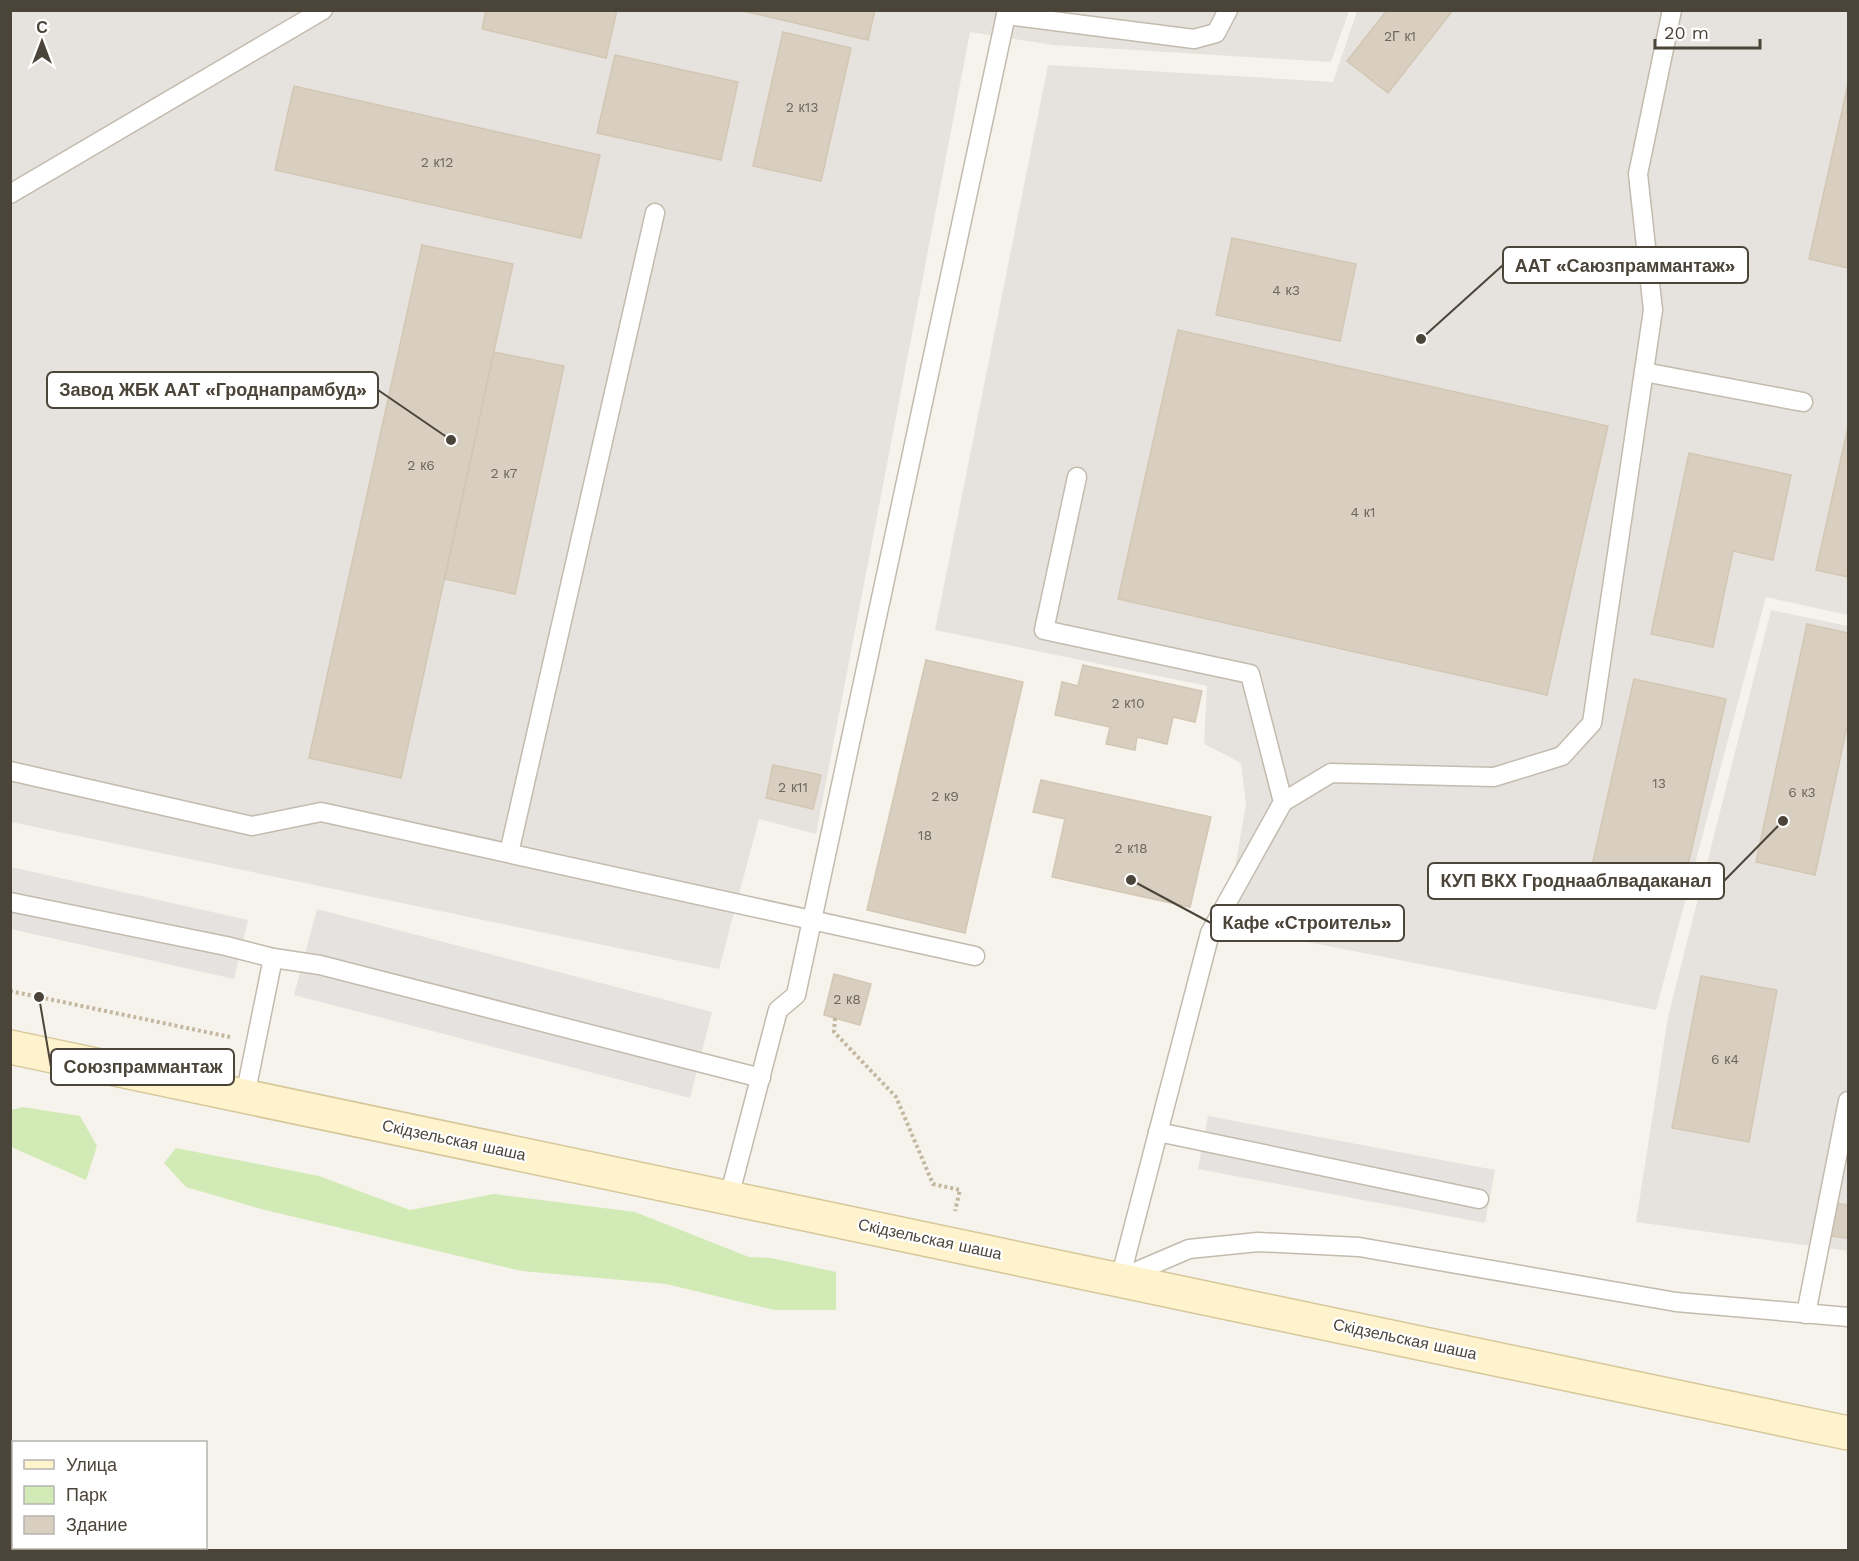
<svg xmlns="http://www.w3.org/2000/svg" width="1859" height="1561" viewBox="0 0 1859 1561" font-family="'Work Sans',sans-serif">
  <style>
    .industrial { fill: #e6e2dd }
    .green { fill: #d2eab5 }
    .parking { fill: #e5e3e0 }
    .building { fill: #d8cfc1; stroke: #d3c7b4; stroke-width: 1.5 }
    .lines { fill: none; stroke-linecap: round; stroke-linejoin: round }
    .lane-casing { stroke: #c2bbae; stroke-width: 21 }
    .secondary-casing { stroke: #d6c79b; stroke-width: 36 }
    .path { stroke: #c4b79f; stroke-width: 4; stroke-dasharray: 3 3; stroke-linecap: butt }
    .lane { stroke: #fff; stroke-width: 18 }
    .secondary { stroke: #fff3cd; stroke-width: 33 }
    .labels { text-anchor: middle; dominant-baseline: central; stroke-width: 4.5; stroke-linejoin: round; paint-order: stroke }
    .number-label { font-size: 14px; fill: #6e675b }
    .street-label { font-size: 16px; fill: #4b4439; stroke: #fff }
    .leader { fill: none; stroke: #4b4439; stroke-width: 2 }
    .callout-dot { fill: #4b4439; stroke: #fff; stroke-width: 2 }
    .callout { fill: #fff; stroke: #4b4439; stroke-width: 2 }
    .callout-label { font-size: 18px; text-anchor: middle; font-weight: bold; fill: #4b4439 }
  </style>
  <rect width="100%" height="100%" fill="#f6f3ec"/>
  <!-- industrial -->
  <g class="industrial">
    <polygon points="11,11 1349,11 1331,62 1053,45 970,32 816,834 759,819 719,969 11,822"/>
    <polygon points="1357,11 1848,11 1848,615 1766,597 1656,1010 1225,926 1246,804 1241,763 1204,744 1207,686 935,630 1048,65 1333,82"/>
    <polygon points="1771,610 1848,626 1848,1251 1636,1222 1668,1017"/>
  </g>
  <!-- green -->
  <g class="green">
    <polygon points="23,1107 80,1116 97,1146 86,1180 11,1147 11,1110"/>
    <polygon points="176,1148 319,1176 410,1210 494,1194 635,1212 749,1257 771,1258 836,1272 836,1310 775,1310 666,1284 522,1271 261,1209 186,1187 164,1163"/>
  </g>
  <!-- parking -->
  <g class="parking">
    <polygon points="11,867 248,920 234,979 11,929"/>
    <polygon points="317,909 712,1012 690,1098 294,995"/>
    <polygon points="1208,1116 1495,1170 1485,1223 1198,1169"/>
  </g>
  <!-- building -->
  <g class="building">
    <polygon points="486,10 617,10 606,58 482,29"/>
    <polygon points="739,10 875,10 868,40"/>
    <polygon points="1387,10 1453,10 1388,93 1347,61"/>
    <polygon points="783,32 851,48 821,181 753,166"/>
    <polygon points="615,55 738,82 721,160 597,133"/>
    <polygon points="1848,84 1848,268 1809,259"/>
    <polygon points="294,86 600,155 581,238 275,170"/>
    <polygon points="1232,238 1356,264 1340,341 1216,315"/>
    <polygon points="422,245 513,264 401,778 309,758"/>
    <polygon points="1178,330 1608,426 1547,695 1118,599"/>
    <polygon points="494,352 564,366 515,594 445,579"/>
    <polygon points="1848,427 1848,577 1816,570"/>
    <polygon points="1689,453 1791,475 1773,560 1733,551 1713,647 1651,634"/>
    <polygon points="1807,624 1848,633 1848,722 1815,875 1756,862"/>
    <polygon points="926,660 1023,682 965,933 867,910"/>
    <polygon points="1083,665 1202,691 1195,722 1173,717 1167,744 1137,737 1135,750 1106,744 1110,727 1055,715 1062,682 1078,686"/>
    <polygon points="1634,679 1726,699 1683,887 1592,866"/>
    <polygon points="773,765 821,775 813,809 766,798"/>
    <polygon points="1041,780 1211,817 1190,907 1052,877 1065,819 1033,812"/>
    <polygon points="834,974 871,984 860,1025 824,1015"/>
    <polygon points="1701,976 1777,990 1749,1142 1672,1128"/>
    <polygon points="1835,1203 1848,1205 1848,1238 1831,1236"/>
  </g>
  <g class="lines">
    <!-- lane casing -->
    <g class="lane-casing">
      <g id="lane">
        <polyline points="1006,15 1194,39 1216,33 1228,10"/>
        <polyline points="10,194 323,10"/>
        <polyline points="1644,372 1803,402"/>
        <polyline points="1077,477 1044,630 1250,674 1283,802"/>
        <polyline points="10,771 252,826 321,812 975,956"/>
        <polyline points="509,853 655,213"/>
        <polyline points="10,902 226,946 273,958 245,1096"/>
        <polyline points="273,958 320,965 761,1078"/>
        <polyline points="1158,1132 1479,1199"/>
        <polyline points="729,1197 778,1010 796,995 1007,10"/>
        <polyline points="1121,1278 1189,1249 1258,1242 1359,1247 1676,1302 1848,1317"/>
        <polyline points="1120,1279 1210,933 1283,802 1331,773 1494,777 1562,756 1592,723 1653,310 1638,174 1672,10"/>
        <polyline points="1806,1314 1848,1101"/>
      </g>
    </g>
    <!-- secondary casing -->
    <g class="secondary-casing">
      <polyline id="secondary" points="10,1047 1848,1433"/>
    </g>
    <!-- path -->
    <g class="path">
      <polyline points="10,991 230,1037"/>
      <polyline points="835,1018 834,1032 896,1097 933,1184 960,1190 955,1211"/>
    </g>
    <!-- lane -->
    <use href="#lane" class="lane"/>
    <!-- secondary -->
    <use href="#secondary" class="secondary"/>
  </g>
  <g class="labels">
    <!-- number labels -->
    <g class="number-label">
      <text x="1400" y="36">2Г к1</text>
      <text x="802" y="107">2 к13</text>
      <text x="437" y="162">2 к12</text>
      <text x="1286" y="290">4 к3</text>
      <text x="421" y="465">2 к6</text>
      <text x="504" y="473">2 к7</text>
      <text x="1363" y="512">4 к1</text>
      <text x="1128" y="703">2 к10</text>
      <text x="1659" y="783">13</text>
      <text x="793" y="787">2 к11</text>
      <text x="1802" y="792">6 к3</text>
      <text x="945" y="796">2 к9</text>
      <text x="925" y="835">18</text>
      <text x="1131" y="848">2 к18</text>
      <text x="847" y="999">2 к8</text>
      <text x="1725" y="1059">6 к4</text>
    </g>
    <!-- street labels -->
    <g class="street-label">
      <text transform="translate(454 1140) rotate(12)">Скідзельская шаша</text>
      <text transform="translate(930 1239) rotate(12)">Скідзельская шаша</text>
      <text transform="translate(1405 1339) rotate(12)">Скідзельская шаша</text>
    </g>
  </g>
  <!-- callouts -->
  <path class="leader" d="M1421 339L1503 265M451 440L378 390M1783 821L1724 881M1131 880L1211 923M39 997L51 1067"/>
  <g class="callout-dot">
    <circle cx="1421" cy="339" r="6"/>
    <circle cx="451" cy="440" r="6"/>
    <circle cx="1783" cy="821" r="6"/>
    <circle cx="1131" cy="880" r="6"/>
    <circle cx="39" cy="997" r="6"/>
  </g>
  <g class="callout">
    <rect x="1503" y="247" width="245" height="36" rx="6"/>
    <rect x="47" y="372" width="331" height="36" rx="6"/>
    <rect x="1428" y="863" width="296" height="36" rx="6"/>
    <rect x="1211" y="905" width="193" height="36" rx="6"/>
    <rect x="51" y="1049" width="183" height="36" rx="6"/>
  </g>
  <g class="callout-label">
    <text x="1625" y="272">ААТ «Саюзпраммантаж»</text>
    <text x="213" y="396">Завод ЖБК ААТ «Гроднапрамбуд»</text>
    <text x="1576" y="887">КУП ВКХ Гроднааблвадаканал</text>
    <text x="1307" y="929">Кафе «Строитель»</text>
    <text x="143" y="1073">Союзпраммантаж</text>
  </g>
  <!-- border -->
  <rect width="1859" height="1561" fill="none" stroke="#4b4439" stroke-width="24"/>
  <!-- legend -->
  <rect x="12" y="1441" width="195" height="108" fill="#ffffff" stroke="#b7b4b0" stroke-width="1.5"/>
  <rect x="24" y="1460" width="30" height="9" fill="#fff3cd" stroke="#b7b4b0" stroke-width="1.5"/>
  <text x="66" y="1471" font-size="18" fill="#4b4439">Улица</text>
  <rect x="24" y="1486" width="30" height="18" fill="#d2eab5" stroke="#b7b4b0" stroke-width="1.5"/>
  <text x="66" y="1501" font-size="18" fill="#4b4439">Парк</text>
  <rect x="24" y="1516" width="30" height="18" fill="#d8cfc1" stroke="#b7b4b0" stroke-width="1.5"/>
  <text x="66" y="1531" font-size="18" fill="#4b4439">Здание</text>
  <!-- north arrow -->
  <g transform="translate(42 42)" stroke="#ffffff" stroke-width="4.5" paint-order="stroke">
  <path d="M0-4.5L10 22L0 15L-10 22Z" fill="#4b4439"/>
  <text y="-9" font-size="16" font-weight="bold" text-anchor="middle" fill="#4b4439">С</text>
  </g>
  <!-- scale -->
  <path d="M1655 39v9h105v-9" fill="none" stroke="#4b4439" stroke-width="3"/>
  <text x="1664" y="39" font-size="18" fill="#4b4439" stroke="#ffffff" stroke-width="4.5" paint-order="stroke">20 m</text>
</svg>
